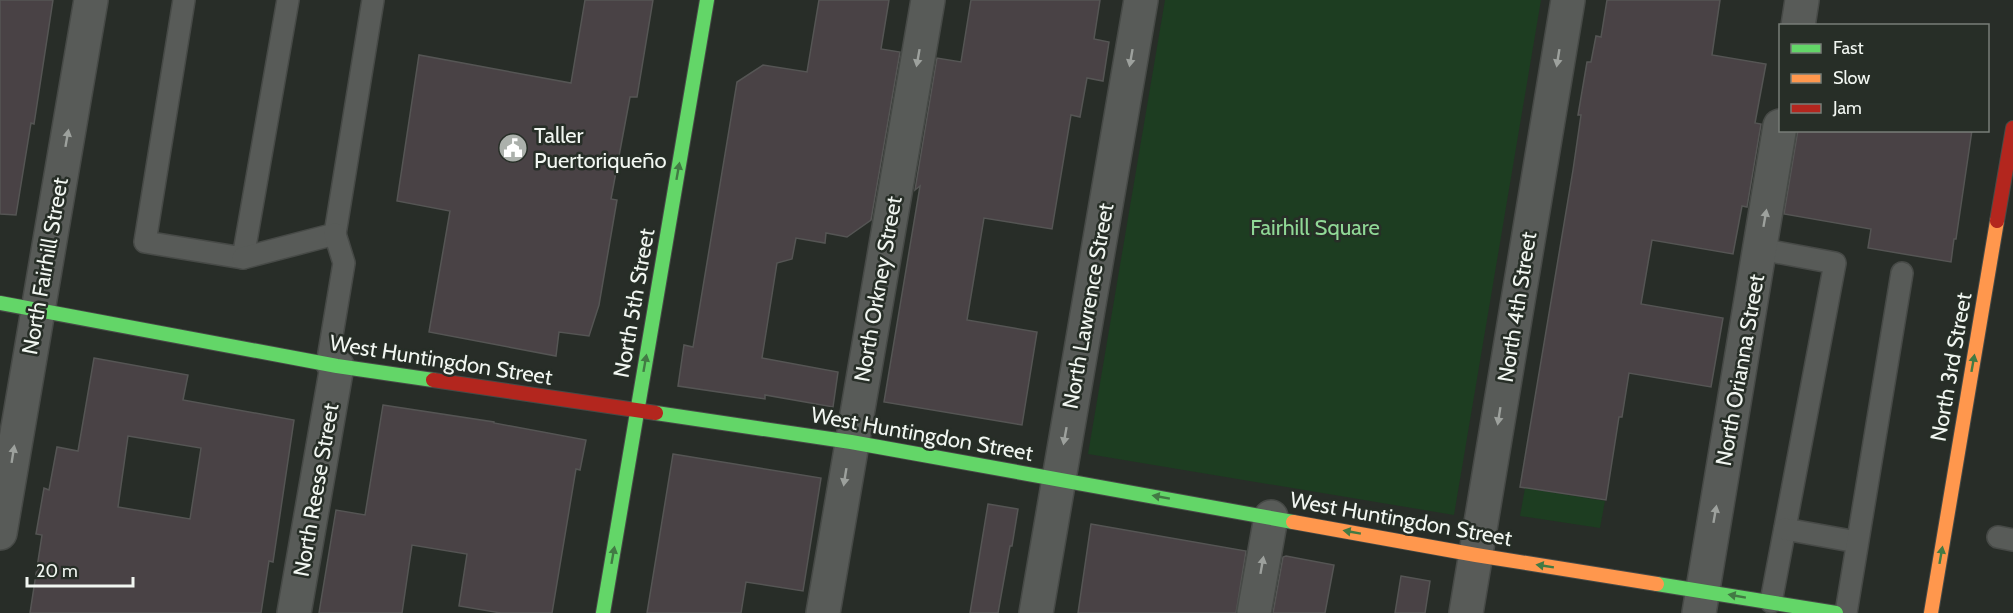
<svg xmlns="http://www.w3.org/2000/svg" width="2013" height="613" viewBox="0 0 2013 613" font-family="Cabin,sans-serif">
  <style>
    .green { fill: #1d3d21 }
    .building { fill: #494245; stroke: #555554; stroke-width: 1.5; fill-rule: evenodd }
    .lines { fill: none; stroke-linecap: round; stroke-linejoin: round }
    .lane-casing { stroke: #474a47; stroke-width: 24 }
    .street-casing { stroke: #474a47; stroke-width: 36 }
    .fast-casing { stroke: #474a47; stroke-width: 16 }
    .slow-casing { stroke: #474a47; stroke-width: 16 }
    .jam-casing { stroke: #474a47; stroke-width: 16 }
    .lane { stroke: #585b58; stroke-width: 21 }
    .street { stroke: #585b58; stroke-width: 33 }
    .fast { stroke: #63d668; stroke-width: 14 }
    .slow { stroke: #ff974d; stroke-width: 14 }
    .jam { stroke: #b3261e; stroke-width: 14 }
    .oneway { fill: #9da19d }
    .oneway2 { fill: #427a44 }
    .labels { text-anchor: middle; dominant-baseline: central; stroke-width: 5; stroke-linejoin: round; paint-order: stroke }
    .poi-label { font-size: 22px; fill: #f1f6f1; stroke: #272e27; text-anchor: start }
    .park-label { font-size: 22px; fill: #90d896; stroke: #272e27 }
    .street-label { font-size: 22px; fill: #f1f6f1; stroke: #272e27 }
  </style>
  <rect width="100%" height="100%" fill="#282d28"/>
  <!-- green -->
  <g class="green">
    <polygon points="1165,0 1541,0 1454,515 1088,454"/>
    <polygon points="1525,488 1605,501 1600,528 1520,516"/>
  </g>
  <!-- building -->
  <g class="building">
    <polygon points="0,0 53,0 34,124 31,123 16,215 0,214"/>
    <polygon points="585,0 653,0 637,97 630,97 611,199 617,200 599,305 589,336 559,332 556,356 429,332 450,211 397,201 419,55 571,83"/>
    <polygon points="819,0 889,0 881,49 900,52 871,220 847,237 826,233 825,243 796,238 792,259 777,263 762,358 838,372 833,407 765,395 765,399 678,386 684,345 693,347 737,82 763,65 807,72"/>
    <polygon points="971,0 1100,0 1094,39 1109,42 1103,81 1087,78 1080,117 1071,115 1052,229 984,218 967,320 1037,332 1022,425 884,402 920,186 915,190 937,58 961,62"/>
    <polygon points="1607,0 1720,0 1712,55 1766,64 1755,123 1761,124 1747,207 1742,206 1733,254 1652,240 1641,304 1723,318 1711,387 1629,373 1622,417 1619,417 1606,500 1520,487 1573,170 1581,115 1578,115 1587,62 1591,62 1596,36 1601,37"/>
    <polygon points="1798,130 1972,130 1956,239 1954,239 1951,262 1868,248 1871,229 1784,214"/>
    <path d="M94,358L188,375L183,400L294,420L273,562L269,561L261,613H30L42,535L36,534L44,488L49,490L57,447L78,451ZM128,436L201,448L190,519L118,507Z"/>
    <polygon points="383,405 494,422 494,423 586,440 580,470 576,469 552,613 501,613 459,606 467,554 412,545 402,613 319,613 336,510 365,515"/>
    <polygon points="673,454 821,478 803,591 746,582 741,613 647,613"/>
    <polygon points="988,504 1018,509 1012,546 1010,546 998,613 970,613"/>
    <polygon points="1091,524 1246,551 1236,613 1078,613"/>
    <polygon points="1286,556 1334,565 1325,613 1273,613 1283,557"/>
    <polygon points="1401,576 1430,581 1425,613 1395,613"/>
  </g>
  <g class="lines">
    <!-- lane casing -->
    <g class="lane-casing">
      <g id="lane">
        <polyline points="184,0 145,242 243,258 288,0"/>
        <polyline points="1760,249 1835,263 1771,602"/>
        <polyline points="243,258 335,234 373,0"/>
        <polyline points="327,365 344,263 335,234"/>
        <polyline points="1785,529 1857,542"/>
        <polyline points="1998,537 2013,540"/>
        <polyline points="1846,613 1902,273"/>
      </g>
    </g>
    <!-- street casing -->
    <g class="street-casing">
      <g id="street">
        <polyline points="1798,26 1802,0"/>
        <polyline points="0,533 91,0"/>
        <polyline points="294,613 337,366"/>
        <polyline points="823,613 928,0"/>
        <polyline points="1036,613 1141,0"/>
        <polyline points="1254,613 1271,517"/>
        <polyline points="1466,613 1568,0"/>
        <polyline points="1699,613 1780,126"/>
      </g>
    </g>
    <!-- fast casing -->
    <g class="fast-casing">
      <g id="fast">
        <polyline points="0,303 337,366 433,380"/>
        <polyline points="656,413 851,442 1293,522"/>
        <polyline points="1657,584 1836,613"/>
        <polyline points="603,613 707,0"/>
      </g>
    </g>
    <!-- slow casing -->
    <g class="slow-casing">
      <g id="slow">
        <polyline points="1293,522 1476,555 1657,584"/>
        <polyline points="1931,613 1997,221"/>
      </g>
    </g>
    <!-- jam casing -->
    <g class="jam-casing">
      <g id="jam">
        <polyline points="1997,221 2013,128"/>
        <polyline points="433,380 656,413"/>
      </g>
    </g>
    <!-- lane -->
    <use href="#lane" class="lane"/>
    <!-- street -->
    <use href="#street" class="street"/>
    <!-- fast -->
    <use href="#fast" class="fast"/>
    <!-- slow -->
    <use href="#slow" class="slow"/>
    <!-- jam -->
    <use href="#jam" class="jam"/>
  </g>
  <!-- one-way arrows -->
  <defs><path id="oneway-solid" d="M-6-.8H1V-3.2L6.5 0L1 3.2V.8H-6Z" transform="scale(1.5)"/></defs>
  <g class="oneway">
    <use href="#oneway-solid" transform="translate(918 58) rotate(100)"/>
    <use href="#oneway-solid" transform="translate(1131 58) rotate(100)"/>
    <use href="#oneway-solid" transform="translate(1558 58) rotate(99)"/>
    <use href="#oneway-solid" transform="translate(67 138) rotate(-80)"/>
    <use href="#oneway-solid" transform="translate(1765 218) rotate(-80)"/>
    <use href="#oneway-solid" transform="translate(1499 416) rotate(99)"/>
    <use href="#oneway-solid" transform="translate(1065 436) rotate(100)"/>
    <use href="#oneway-solid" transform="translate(13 454) rotate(-81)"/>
    <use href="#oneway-solid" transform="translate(845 477) rotate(99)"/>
    <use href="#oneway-solid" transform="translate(1715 514) rotate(-80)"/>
    <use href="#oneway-solid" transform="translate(1262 565) rotate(-80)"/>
  </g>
  <g class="oneway2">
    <use href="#oneway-solid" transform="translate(678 171) rotate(-80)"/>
    <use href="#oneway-solid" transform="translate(645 363) rotate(-80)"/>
    <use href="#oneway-solid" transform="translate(1973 363) rotate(-80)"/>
    <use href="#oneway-solid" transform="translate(1161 497) rotate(-170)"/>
    <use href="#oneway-solid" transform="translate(1352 532) rotate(-170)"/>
    <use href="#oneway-solid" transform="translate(613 555) rotate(-80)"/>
    <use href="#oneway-solid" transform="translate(1941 555) rotate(-80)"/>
    <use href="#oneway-solid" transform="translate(1545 566) rotate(-171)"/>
    <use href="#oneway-solid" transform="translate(1737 596) rotate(-170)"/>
  </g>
  <!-- icons -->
  <defs>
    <g id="civic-disc" transform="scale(1.5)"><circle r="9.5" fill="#abb0ab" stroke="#272e27"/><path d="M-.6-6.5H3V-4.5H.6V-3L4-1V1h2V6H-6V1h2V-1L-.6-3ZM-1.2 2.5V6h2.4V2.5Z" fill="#fff"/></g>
  </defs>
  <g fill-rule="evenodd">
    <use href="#civic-disc" x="513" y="148"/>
  </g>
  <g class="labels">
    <!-- poi labels -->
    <g class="poi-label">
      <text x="534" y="135">Taller<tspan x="534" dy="25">Puertoriqueño</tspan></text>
    </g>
    <!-- park labels -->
    <g class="park-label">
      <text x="1315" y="227">Fairhill Square</text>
    </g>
    <!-- street labels -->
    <g class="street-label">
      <text transform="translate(45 266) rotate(-80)">North Fairhill Street</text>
      <text transform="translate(878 289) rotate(-80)">North Orkney Street</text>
      <text transform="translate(634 303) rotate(-80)">North 5th Street</text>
      <text transform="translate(1088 306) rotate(-80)">North Lawrence Street</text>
      <text transform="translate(1517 307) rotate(-81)">North 4th Street</text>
      <text transform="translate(441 360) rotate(9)">West Huntingdon Street</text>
      <text transform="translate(1951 367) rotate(-80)">North 3rd Street</text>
      <text transform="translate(1740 370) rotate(-80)">North Orianna Street</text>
      <text transform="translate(922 434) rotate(10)">West Huntingdon Street</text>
      <text transform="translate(316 490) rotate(-80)">North Reese Street</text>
      <text transform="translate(1401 519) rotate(10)">West Huntingdon Street</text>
    </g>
  </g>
  <!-- legend -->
  <rect x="1779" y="24" width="210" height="108" fill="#272e27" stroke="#787e78" stroke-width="1.5"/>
  <rect x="1791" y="44" width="30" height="9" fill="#63d668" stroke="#787e78" stroke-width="1.5"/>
  <text x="1833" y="54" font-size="18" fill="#f1f6f1">Fast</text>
  <rect x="1791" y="74" width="30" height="9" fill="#ff974d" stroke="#787e78" stroke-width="1.5"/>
  <text x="1833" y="84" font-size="18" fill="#f1f6f1">Slow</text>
  <rect x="1791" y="104" width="30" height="9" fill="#b3261e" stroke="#787e78" stroke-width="1.5"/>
  <text x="1833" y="114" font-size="18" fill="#f1f6f1">Jam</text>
  <!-- scale -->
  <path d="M27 577v9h106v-9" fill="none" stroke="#f1f6f1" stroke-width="3"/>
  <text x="36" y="577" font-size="18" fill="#f1f6f1" stroke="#272e27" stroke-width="4.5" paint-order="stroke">20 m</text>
</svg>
